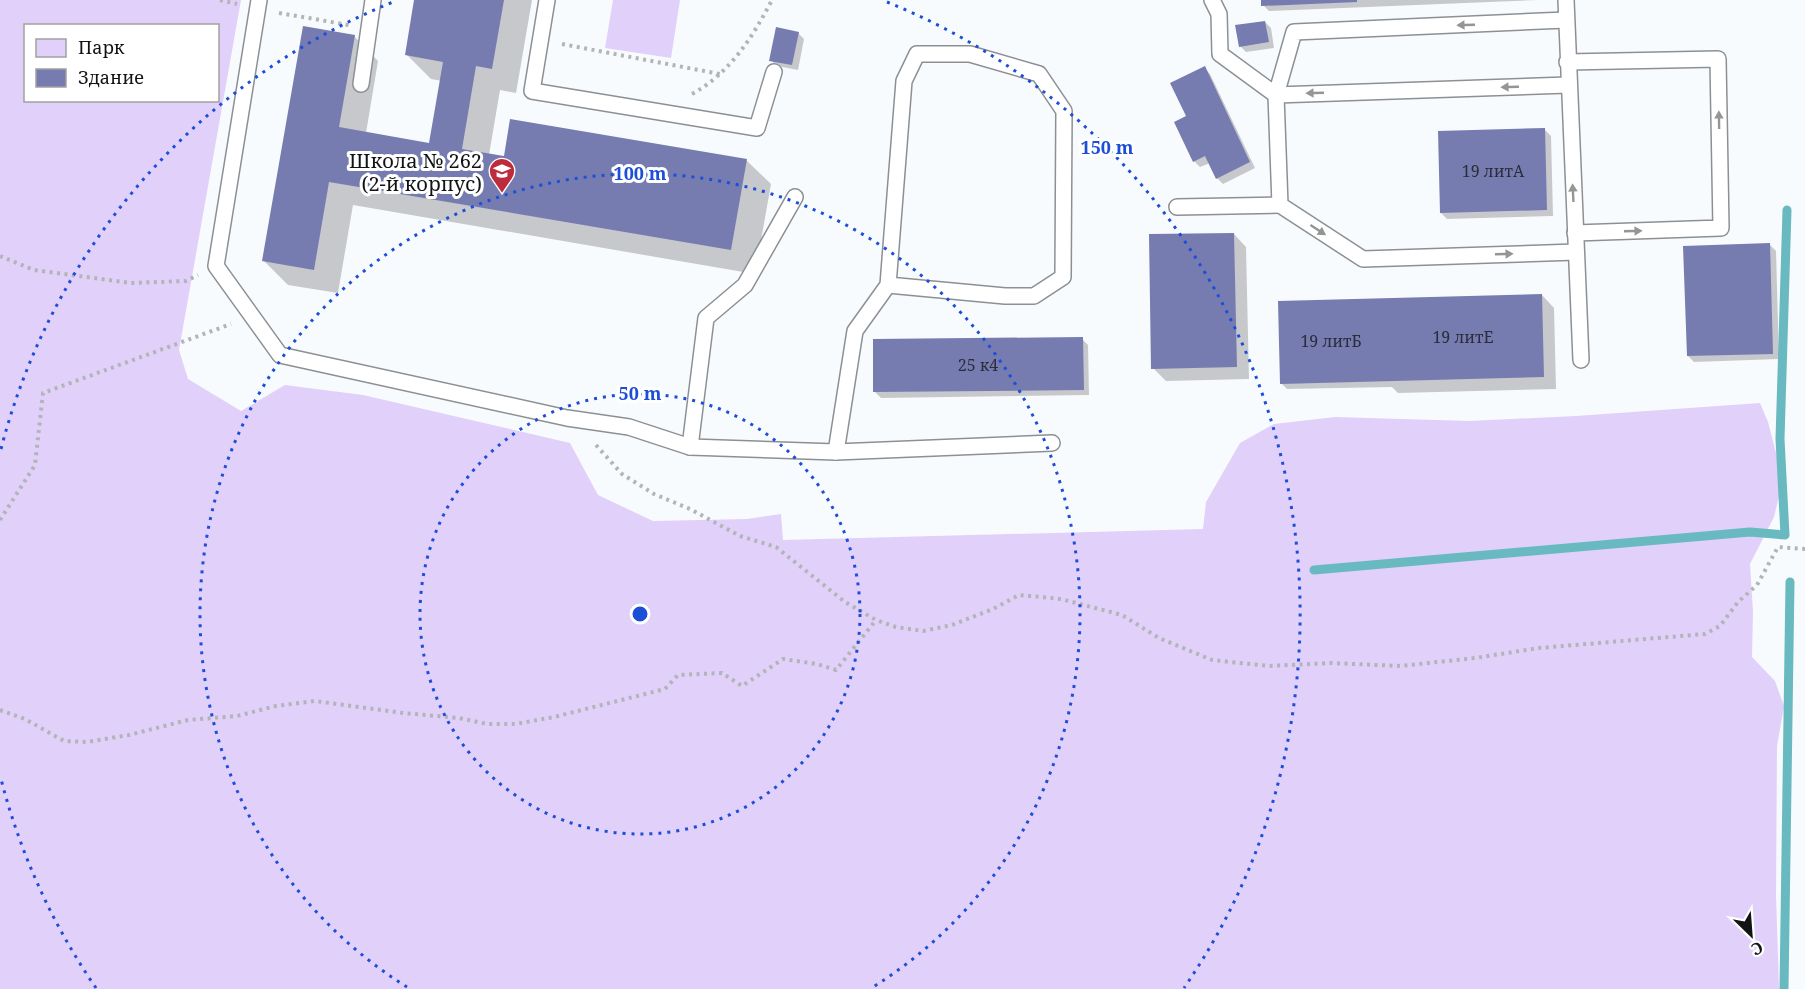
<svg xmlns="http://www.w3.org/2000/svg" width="1805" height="989" viewBox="0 0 1805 989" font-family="'Noto Serif',serif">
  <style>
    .green { fill: #e1d0f9; fill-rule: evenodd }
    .shadow { fill: #0003 }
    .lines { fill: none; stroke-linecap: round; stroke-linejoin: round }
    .stream { stroke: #68b9c0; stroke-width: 9 }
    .building { fill: #767cb0 }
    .service-casing { stroke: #8c9094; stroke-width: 18 }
    .path { stroke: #b2b5b7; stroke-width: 4; stroke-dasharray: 3 4.5; stroke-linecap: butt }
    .service { stroke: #fff; stroke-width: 15 }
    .oneway { fill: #949595 }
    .ring { fill: none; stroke: #1d4ed8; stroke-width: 3; stroke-dasharray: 3 6 }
    .labels { text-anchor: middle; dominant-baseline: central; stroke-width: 6; stroke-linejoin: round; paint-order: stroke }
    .number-label { font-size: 16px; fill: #2a2d3b }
    .poi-label { font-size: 20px; fill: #111314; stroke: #fff; text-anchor: end }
    .centre { fill: #1d4ed8; stroke: #fff; stroke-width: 3 }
    .ring-label { font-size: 18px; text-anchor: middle; font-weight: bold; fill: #1d4ed8; stroke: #fff; stroke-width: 6; stroke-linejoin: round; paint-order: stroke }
  </style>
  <rect width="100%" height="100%" fill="#f8fbfe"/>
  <!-- green -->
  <g class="green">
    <path d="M0,0H241L179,350L188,379L241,411L285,385L363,395L570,443L598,495L653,521L747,519L781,514L783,540L1203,529L1206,502L1240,443L1274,424L1335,417L1469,421L1576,416L1760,403L1768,422L1783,480L1774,517L1750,564L1753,612L1752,657L1775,681L1784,706L1777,746L1776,894L1779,989H0ZM26,26H218V100H26Z"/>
    <polygon points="613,0 680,0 671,58 605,48"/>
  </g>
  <!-- shadow -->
  <g class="shadow">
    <polygon points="416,0 532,0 516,93 500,90 489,155 505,157 746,160 771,184 755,274 353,205 338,293 288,285 264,261 354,36 378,61 366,133 431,145 442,81 431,79 406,54"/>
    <polygon points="1262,0 1537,0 1269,11 1263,5"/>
    <polygon points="1265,22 1271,28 1274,48 1246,52 1240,46"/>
    <polygon points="798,33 804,39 798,70 777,66 771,60"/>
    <polygon points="1204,68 1210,74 1255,168 1223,184 1217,178 1210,163 1200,167 1194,161 1188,117"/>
    <polygon points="1545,130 1551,136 1553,216 1447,219 1441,213"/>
    <polygon points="1234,234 1246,247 1249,379 1166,381 1153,368"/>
    <polygon points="1770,245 1776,251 1779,359 1694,362 1688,356"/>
    <polygon points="1542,295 1554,308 1556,389 1398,393 1392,387 1287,389 1281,383"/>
    <polygon points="1082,339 1088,345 1089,395 881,398 875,392"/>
  </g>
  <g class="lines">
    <!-- stream -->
    <g class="stream">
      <polyline points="1314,570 1750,532 1785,535 1780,439 1787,210"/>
      <polyline points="1784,989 1790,582"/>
    </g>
  </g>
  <!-- building -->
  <g class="building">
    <polygon points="414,0 504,0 492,69 476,66 462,149 504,156 510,119 747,159 731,250 329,182 314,270 262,261 303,26 355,35 339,127 429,143 443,62 405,55"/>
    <polygon points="1261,0 1357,0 1357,2 1261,6"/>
    <polygon points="1265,21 1269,42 1239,47 1235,25"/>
    <polygon points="776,27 799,32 792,65 769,61"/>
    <polygon points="1205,66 1250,162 1216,179 1205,156 1193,162 1174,122 1186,116 1170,83"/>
    <polygon points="1545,128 1547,210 1440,213 1438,131"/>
    <polygon points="1234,233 1237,367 1151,369 1149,234"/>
    <polygon points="1770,243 1773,354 1687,356 1683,246"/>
    <polygon points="1542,294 1544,377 1280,384 1278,301"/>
    <polygon points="1083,337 1084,390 873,392 873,339"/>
  </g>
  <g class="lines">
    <!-- service casing -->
    <g class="service-casing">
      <g id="service">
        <polyline points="259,0 216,266 280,355 567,418 629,427 690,447 836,452 1052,443"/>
        <polyline points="547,0 532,91 757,128 774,72"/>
        <polyline points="1212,0 1219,14 1220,54 1276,95 1294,32 1566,20"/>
        <polyline points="1566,0 1581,360"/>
        <polyline points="1567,62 1718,59 1721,228 1575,233"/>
        <polyline points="361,84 373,0"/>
        <polyline points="1568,85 1276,95 1280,205 1363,259 1576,252"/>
        <polyline points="1177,207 1280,205"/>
        <polyline points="690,447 706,318 745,285 795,197"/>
        <polyline points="836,452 855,331 888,285 904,81 917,54 970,54 1039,74 1064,111 1063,277 1034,296 1005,296 888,285"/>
      </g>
    </g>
    <!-- path -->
    <g class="path">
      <polyline points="220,0 237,4"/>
      <polyline points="279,13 349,25"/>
      <polyline points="562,44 720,74"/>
      <path d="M692,94C730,73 752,38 772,0"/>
      <polyline points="0,256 34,270 131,283 186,281 198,275"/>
      <polyline points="596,445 622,474 654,494 690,509 740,536 776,547 845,602 876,620 896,627 923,631 952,625 993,609 1019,595 1061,599 1122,615 1159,638 1212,660 1269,666 1331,663 1400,666 1475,658 1539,648 1705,634 1720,626 1738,602 1757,585 1778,547 1805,549"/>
      <polyline points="0,520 35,465 43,393 231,324"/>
      <polyline points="0,710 25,719 64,741 87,742 129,735 188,720 237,716 276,706 315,701 403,713 459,718 487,724 515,724 554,717 665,689 678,675 722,673 742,686 783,659 817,664 836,670 876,620"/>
    </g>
    <!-- service -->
    <use href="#service" class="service"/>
  </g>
  <!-- one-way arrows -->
  <defs><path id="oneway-solid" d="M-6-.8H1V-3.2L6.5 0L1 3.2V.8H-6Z" transform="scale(1.5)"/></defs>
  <g class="oneway">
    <use href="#oneway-solid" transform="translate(1466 25) rotate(178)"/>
    <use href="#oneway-solid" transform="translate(1510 87) rotate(178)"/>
    <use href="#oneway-solid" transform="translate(1315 93) rotate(178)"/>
    <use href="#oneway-solid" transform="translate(1719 120) rotate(-91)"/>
    <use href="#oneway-solid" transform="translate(1573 193) rotate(-93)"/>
    <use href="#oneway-solid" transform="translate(1318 230) rotate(33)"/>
    <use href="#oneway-solid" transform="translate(1633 231) rotate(-2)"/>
    <use href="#oneway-solid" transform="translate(1504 254) rotate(-2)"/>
  </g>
  <!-- distance rings -->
  <g class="ring">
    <circle cx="640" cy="614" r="220"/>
    <path d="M407 987A440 440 0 1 1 873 987"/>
    <path d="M96 988A660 660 0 0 1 1 779M1 449A660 660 0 0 1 393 2M887 2A660 660 0 0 1 1184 988"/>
  </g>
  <!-- icons -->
  <defs>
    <g id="school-pin" transform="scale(1.35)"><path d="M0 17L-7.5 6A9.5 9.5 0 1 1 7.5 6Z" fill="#bd2c3d" stroke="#fff"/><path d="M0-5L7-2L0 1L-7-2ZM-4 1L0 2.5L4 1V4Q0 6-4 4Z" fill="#fff"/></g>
  </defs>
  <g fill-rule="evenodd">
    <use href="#school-pin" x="502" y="171"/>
  </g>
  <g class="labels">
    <!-- number labels -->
    <g class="number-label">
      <text x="1493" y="171">19 литА</text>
      <text x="1463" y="337">19 литЕ</text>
      <text x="1331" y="341">19 литБ</text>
      <text x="978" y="365">25 к4</text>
    </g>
    <!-- poi labels -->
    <g class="poi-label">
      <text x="482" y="160">Школа № 262<tspan x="482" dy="23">(2-й корпус)</tspan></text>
    </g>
  </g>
  <circle cx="640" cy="614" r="9" class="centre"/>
  <g class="ring-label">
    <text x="1107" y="154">150 m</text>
    <text x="640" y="180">100 m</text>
    <text x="640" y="400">50 m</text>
  </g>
  <!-- legend -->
  <rect x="24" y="24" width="195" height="78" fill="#ffffff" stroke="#a0a1a1" stroke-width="1.5"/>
  <rect x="36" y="39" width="30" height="18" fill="#e1d0f9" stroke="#a0a1a1" stroke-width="1.5"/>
  <text x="78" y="54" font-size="18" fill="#111314">Парк</text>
  <rect x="36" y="69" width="30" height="18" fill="#767cb0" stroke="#a0a1a1" stroke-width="1.5"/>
  <text x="78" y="84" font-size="18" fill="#111314">Здание</text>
  <!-- north arrow -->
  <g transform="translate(1751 935) rotate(155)" stroke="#ffffff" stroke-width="4.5" paint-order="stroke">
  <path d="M0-4.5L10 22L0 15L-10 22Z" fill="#111314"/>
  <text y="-9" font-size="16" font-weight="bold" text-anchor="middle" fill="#111314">С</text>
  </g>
</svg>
